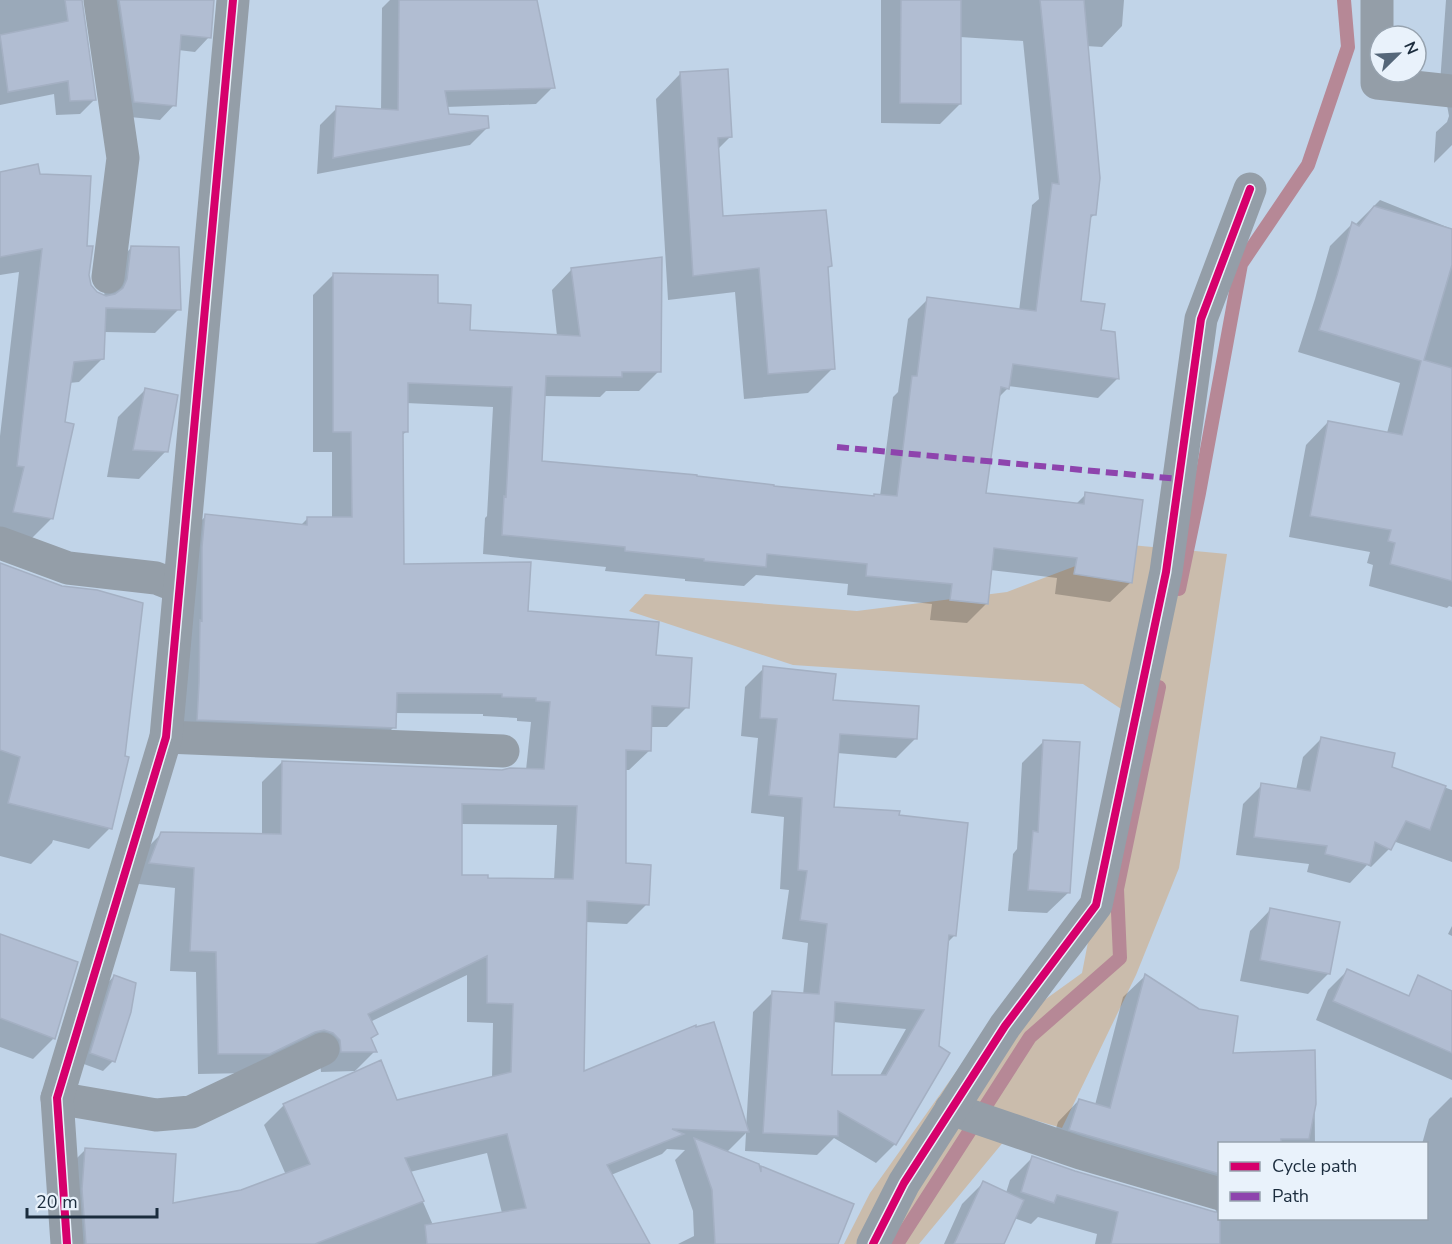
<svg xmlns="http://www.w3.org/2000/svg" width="1452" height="1244" viewBox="0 0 1452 1244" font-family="'Nunito Sans',sans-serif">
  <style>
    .green { fill: #cabcac }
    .shadow { fill: #0003; fill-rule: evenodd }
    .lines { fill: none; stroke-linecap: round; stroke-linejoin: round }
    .stream { stroke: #b68896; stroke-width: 14 }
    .building { fill: #b1bdd2; stroke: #a4b0c3; stroke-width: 1.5; fill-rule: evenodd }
    .minor { stroke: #949ea8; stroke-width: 33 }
    .quiet { stroke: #8e44ad; stroke-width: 6; stroke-dasharray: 12 6; stroke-linecap: butt }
    .cycleway-casing { stroke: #e9f2fb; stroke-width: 11 }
    .cycleway { stroke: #d6006c; stroke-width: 8 }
  </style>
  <rect width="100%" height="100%" fill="#c1d4e8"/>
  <!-- green -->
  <polygon class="green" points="1131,545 1227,554 1179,868 1136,975 1062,1128 1024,1117 919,1244 844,1244 870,1193 968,1055 1082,973 1132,716 1083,684 793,665 629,611 645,594 857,611 1007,592"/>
  <!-- shadow -->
  <g class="shadow">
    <polygon points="0,0 80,0 94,100 80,114 56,115 54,94 0,105"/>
    <polygon points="97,0 213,0 209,37 195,52 178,50 174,105 160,120 120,116"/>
    <polygon points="390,0 536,0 553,87 536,104 446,107 448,115 487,128 470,145 317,174 320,125 337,108 381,111 382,8"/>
    <path d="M881,0H1124L1122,26L1102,47L1086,46L1094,215L1089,219L1079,302L1100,331L1118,378L1098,398L1008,386V388L998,398L984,494L1075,505L1086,494L1131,582L1110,602L1055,594L1057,578L990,570L987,603L967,623L930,620L932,604L847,595L848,584L756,575L744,586L685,581V579L605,571L606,567L483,554L485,518L487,516L493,407L406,403V432L401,436L402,566L527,612L654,656L687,707L667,727H650V750L629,770H625L624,865L647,904L627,924L585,922L583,1073L746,1129L753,1012L772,993L803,995L808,943L782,939L789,890L780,889L784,817L751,813L758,738L741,736L745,687L764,668L832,701L915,739L896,758L837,753L832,809L898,816L955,935L947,943L895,1144L876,1163L834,1138L817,1155L745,1151L746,1133L726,1153L759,1170L762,1167L836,1244H678L694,1236L693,1211L675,1160L685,1150L667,1149L662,1154L611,1175L648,1244H65V1170L85,1150L171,1205L242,1191L286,1175L264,1125L284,1105L396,1102L492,1079L493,1023L467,1022V975L370,1022L376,1034L370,1040L375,1051L355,1071L321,1072L320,1061L249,1073L198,1074L196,972L170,971L175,888L130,883L141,854L161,834L262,835V782L282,762L502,771L526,770L531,722L517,721V718L483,716V714L395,713L394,727L374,747L177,739L185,536L206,516L300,526L308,518H332V452H313V295L333,275L436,305L468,332L557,336L552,290L572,269L659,371L639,391H606L600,397L544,396L540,463L695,478L872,497L875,495L880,496L893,397L898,392L908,319L928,299L1019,311L1032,205L1039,199L1023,41L960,37V104L940,124L881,123ZM461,824L557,825L554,880L487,879L460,876ZM833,1022L906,1029L879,1077L830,1076ZM487,1153L502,1213L433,1225L410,1172Z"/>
    <polygon points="1446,0 1452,0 1452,145 1434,163 1436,132 1447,122 1449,116 1447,105 1439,97"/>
    <polygon points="681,73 730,137 717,150 721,217 830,266 826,270 833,368 808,393 744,399 735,292 668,300 656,99"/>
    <polygon points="0,173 39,175 85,247 90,285 96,293 104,296 107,272 131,248 179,309 155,333 104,332 103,358 79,382 69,383 64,423 72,425 51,519 27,543 0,538 0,436 19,272 0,275"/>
    <polygon points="1380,200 1452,229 1452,607 1449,606 1447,608 1369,586 1373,565 1367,563 1370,552 1289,537 1306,445 1328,422 1387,433 1400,383 1298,352 1315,299 1330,246 1352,224 1355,225"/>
    <polygon points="145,390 166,451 139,479 107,477 118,417"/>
    <polygon points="0,564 110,828 89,849 53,840 52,843 31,864 0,856"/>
    <polygon points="1322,738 1391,768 1452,790 1452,862 1393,841 1389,849 1371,867 1367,865 1350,883 1307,872 1309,864 1236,855 1243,804 1262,785 1296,790 1303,757"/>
    <polygon points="1043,742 1069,892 1047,913 1008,911 1013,854 1017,849 1022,763"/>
    <polygon points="1271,909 1329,973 1308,994 1240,981 1250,931"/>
    <polygon points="1452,926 1452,936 1448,934"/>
    <polygon points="0,966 54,1038 33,1059 0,1047"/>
    <polygon points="1347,971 1452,1017 1452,1080 1316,1020 1328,990"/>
    <polygon points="114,976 113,1061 103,1071 81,1063 104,987"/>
    <polygon points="1145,976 1232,1054 1314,1051 1315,1144 1220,1144 1220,1218 1426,1218 1426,1144 1422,1144 1429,1119 1451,1097 1452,1098 1452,1244 1095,1244 1097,1234 1038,1217 1031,1224 1014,1218 1002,1244 944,1244 962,1204 983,1183 1006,1193 1010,1180 1032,1158 1073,1172 1217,1214 1213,1203 1049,1151 1058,1122 1079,1100 1095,1105 1123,997"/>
  </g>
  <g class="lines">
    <!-- stream -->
    <g class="stream">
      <polyline points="1179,589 1199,493 1241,264 1308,165 1348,47 1344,0"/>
      <polyline points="897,1244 1030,1037 1120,958 1117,889 1159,687"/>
    </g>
  </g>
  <!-- building -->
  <g class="building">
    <polygon points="65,0 82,0 96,100 70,101 68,81 8,92 0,35 68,21"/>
    <polygon points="119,0 214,0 211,38 181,35 176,106 134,102"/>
    <polygon points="399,0 537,0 555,88 445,91 449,114 488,116 489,128 333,158 336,106 398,110"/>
    <polygon points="901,0 961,0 961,104 900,103"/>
    <path d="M1040,0H1084L1100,178L1096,215H1091L1081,301L1105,304L1101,330L1115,332L1119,379L1013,364L1009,389L1001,387L986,493L1084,504L1085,492L1143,500L1132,583L1074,574L1077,558L994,548L988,604L950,600L952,584L866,576L867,564L767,554L766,567L704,561V559L625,551V547L502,535L504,496L506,497L512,387L408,383V432H403L404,564L531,562L528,611L659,622L656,655L692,658L689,708L652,706L651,751L626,750V863L651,865L649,905L587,901L584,1071L696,1025V1027L714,1022L749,1132L672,1129L684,1134L607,1165L650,1244H427L425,1225L526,1208L507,1134L405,1158L424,1201L315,1244H86L82,1189L85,1148L176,1154L173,1203L241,1190L310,1164L283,1104L381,1060L397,1100L511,1072L513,1004L487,1003V956L368,1014L378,1034L371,1038L377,1052H341L340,1040L333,1033L324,1030L315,1032L270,1054H218L216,952L190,951L194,868L149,863L161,832L281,834L282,761L502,770L510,768L544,769L550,702L536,701V698L502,697V694L397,693L396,728L197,720L199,683L200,620L202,621V547L205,514L307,525V517H352L351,432H333V273L438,275V303L471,305L470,330L580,336L571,268L662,257L661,372H622V377L546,376L542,461L697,475V476L774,485V486L874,496V494L897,496L912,376H917L927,297L1036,311L1052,183L1059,184ZM462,804L577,806L573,879L488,878V875H462Z"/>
    <polygon points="728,69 732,137 718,138 723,216 826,210 832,266 828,267 835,369 768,374 759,268 693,276 680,72"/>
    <polygon points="38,164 40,174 91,176 87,246 93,246 89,275 91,285 97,292 106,296 115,294 123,288 127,279 131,246 179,247 181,310 106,308 104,359 74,362 65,422 74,424 53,519 13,512 24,467 17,466 42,249 0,257 0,172"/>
    <polygon points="1374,206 1452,229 1452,265 1424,360 1452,368 1452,581 1390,564 1395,543 1388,541 1391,530 1310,516 1328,421 1402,435 1421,361 1319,330 1337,275 1352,222 1359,226"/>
    <polygon points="145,388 178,395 168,452 133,450"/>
    <polygon points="0,563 62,586 97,590 143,603 125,756 129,757 112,829 8,803 20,757 0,750"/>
    <path d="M763,666L836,674L833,700L919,706L917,739L840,734L834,807L900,811L899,815L968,823L956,936L949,935L939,1046L950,1053L896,1145L838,1111V1136L763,1133L772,991L819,994L827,924L800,920L807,871L798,870L802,798L769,795L777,719L760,718ZM835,1002L924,1010L886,1075H832Z"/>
    <polygon points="1321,737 1395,753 1392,767 1446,786 1430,830 1406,821 1391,850 1375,842 1370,865 1325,854 1327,846 1254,837 1261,783 1310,791"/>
    <polygon points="1043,740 1080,742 1070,893 1028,890 1033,831 1038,832"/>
    <polygon points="1270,908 1340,922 1330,974 1260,960"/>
    <polygon points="0,934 78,962 55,1039 0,1018"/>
    <polygon points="1347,969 1409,996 1418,975 1452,991 1452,1053 1333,1001"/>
    <polygon points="1145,974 1199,1009 1238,1016 1233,1053 1315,1050 1316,1104 1309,1139 1281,1139 1281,1143 1220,1143 1220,1174 1069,1130 1079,1099 1110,1108"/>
    <polygon points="114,975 136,983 131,1012 115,1062 90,1053"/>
    <polygon points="694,1138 759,1164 761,1172 761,1166 854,1204 838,1244 715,1244 712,1190"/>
    <polygon points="1032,1156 1075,1171 1215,1212 1220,1212 1220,1244 1111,1244 1118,1212 1057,1195 1054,1203 1021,1192"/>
    <polygon points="983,1181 1024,1200 1004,1244 954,1244"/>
  </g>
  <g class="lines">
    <!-- minor -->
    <g class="minor">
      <polyline points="100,0 123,158 108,277"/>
      <polyline points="1377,0 1377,83 1452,91"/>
      <polyline points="0,543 68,568 156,578 179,587"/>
      <polyline points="166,737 503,751"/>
      <polyline points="57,1098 156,1115 191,1112 323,1049"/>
      <polyline points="951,1109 1080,1153 1220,1194"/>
      <polyline points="67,1244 57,1098 166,737 233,0"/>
      <polyline points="873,1244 904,1183 1005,1026 1096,905 1166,572 1201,319 1250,189"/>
    </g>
    <!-- quiet -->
    <polyline class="quiet" points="837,447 1179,479"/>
    <!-- cycleway casing -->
    <g class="cycleway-casing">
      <g id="cycleway">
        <polyline points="67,1244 57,1098 166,737 233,0"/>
        <polyline points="873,1244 904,1183 1005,1026 1096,905 1166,572 1201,319 1250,189"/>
      </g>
    </g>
    <!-- cycleway -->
    <use href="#cycleway" class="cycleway"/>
  </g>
  <!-- legend -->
  <rect x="1218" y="1142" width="210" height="78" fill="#e9f2fb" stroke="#97a3af" stroke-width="1.5"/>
  <rect x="1230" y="1162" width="30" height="9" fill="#d6006c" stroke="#97a3af" stroke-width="1.5"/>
  <text x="1272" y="1172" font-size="18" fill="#1b2c3d">Cycle path</text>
  <rect x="1230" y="1192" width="30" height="9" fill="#8e44ad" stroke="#97a3af" stroke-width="1.5"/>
  <text x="1272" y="1202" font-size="18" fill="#1b2c3d">Path</text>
  <!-- north arrow -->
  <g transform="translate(1398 54) rotate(66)"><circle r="28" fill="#e9f2fb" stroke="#97a3af" stroke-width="1.5"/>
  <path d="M0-4.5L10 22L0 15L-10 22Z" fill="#556779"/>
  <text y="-9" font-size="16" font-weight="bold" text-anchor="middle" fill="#1b2c3d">N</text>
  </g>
  <!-- scale -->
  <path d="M27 1208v9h130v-9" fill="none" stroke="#1b2c3d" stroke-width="3"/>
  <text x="36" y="1208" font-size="18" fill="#1b2c3d" stroke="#e9f2fb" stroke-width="4.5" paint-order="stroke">20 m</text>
</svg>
